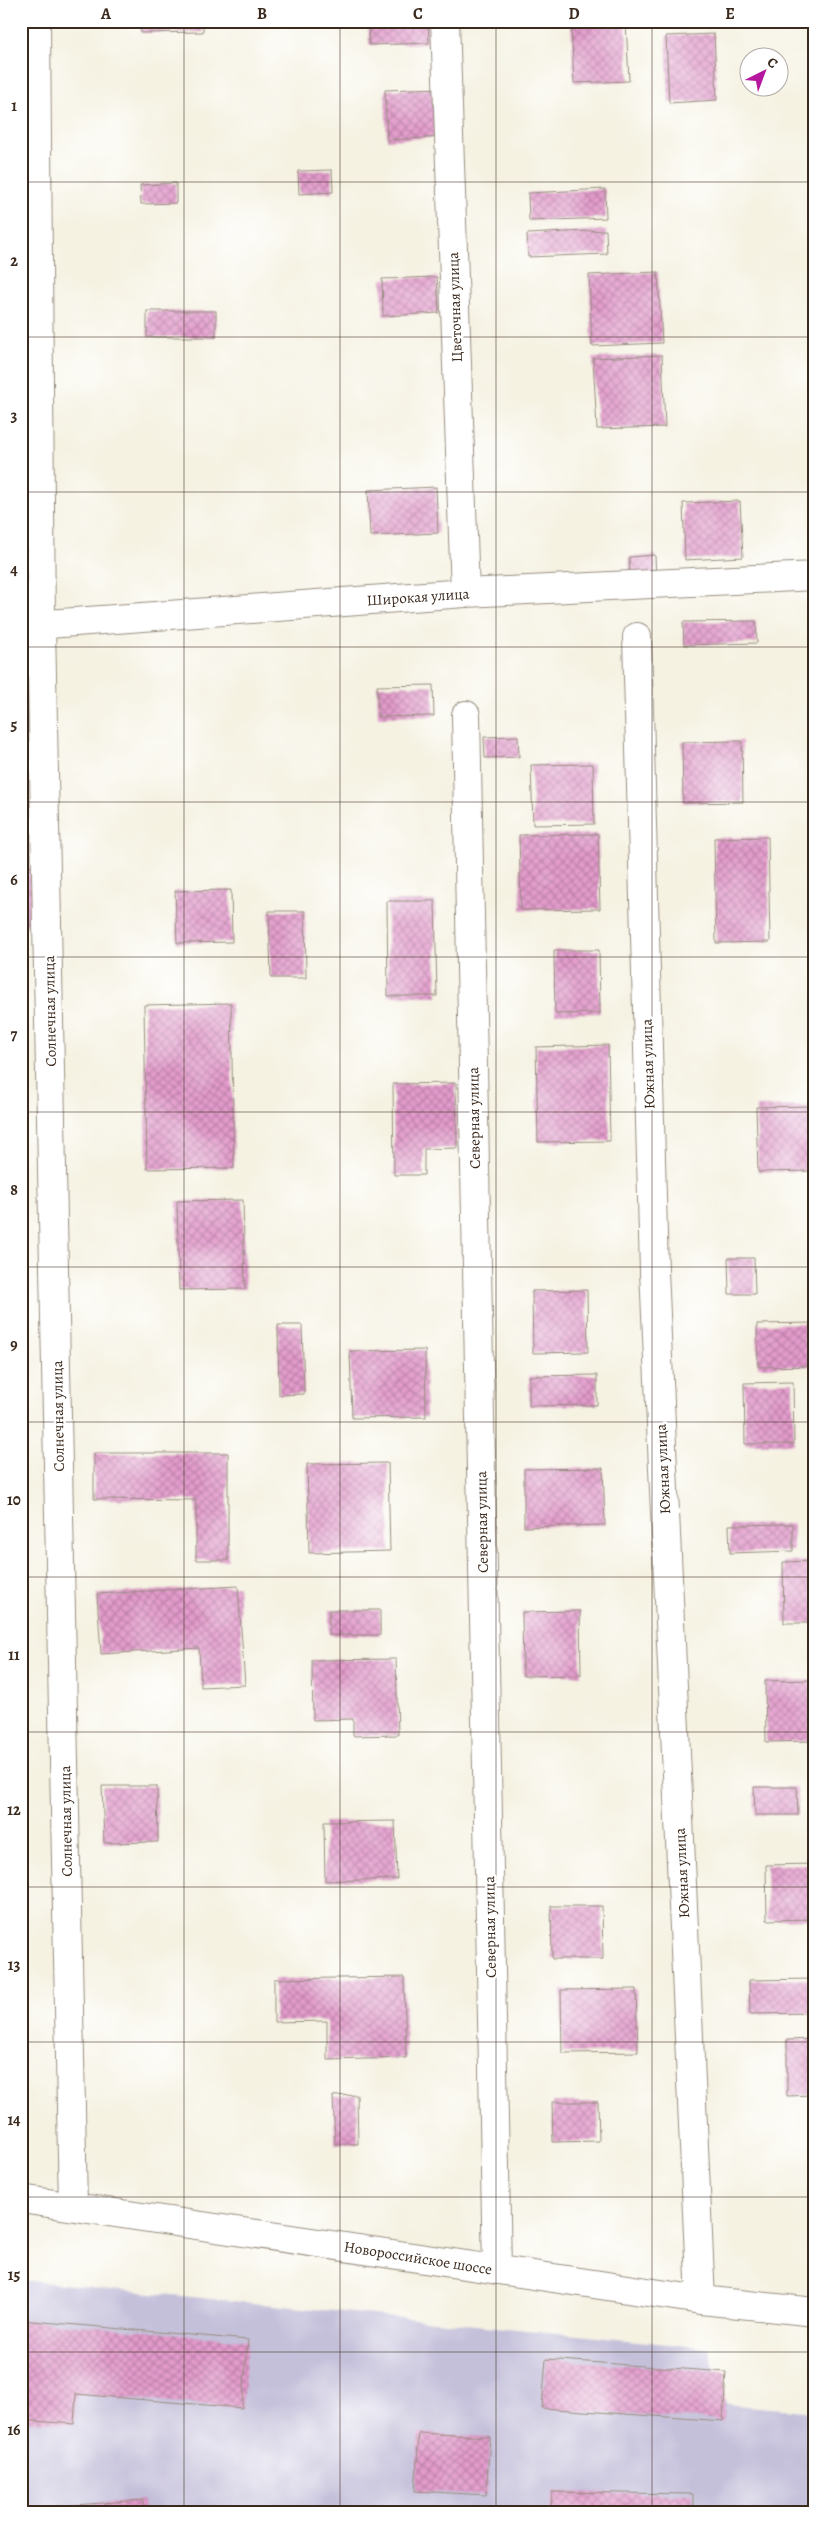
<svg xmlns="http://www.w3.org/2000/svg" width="836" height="2534" viewBox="0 0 836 2534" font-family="Alegreya,serif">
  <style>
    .industrial { fill: #c5c0da }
    .building { fill: url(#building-cross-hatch) }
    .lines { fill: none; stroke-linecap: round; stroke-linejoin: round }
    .minor-casing { stroke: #988e80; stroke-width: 30 }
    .secondary-casing { stroke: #988e80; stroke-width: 30 }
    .minor { stroke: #fff; stroke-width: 28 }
    .secondary { stroke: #fff; stroke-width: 28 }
    .grid { fill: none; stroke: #3b2a1e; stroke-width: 1; stroke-opacity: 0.55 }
    .labels { text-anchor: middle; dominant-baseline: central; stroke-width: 5; stroke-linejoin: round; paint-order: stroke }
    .street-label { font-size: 15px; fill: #3b2a1e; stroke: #fff }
    .neatline { fill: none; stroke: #3b2a1e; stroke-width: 2 }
    .grid-label { font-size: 16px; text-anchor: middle; font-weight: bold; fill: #3b2a1e }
  </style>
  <defs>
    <pattern id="building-cross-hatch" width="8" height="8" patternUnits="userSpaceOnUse" patternTransform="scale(1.25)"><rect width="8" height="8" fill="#e39bcc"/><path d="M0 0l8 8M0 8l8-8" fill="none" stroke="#b97fa5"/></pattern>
  </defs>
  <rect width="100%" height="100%" fill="#fff"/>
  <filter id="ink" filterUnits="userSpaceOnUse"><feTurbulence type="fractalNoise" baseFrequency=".02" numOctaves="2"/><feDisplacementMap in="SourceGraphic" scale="10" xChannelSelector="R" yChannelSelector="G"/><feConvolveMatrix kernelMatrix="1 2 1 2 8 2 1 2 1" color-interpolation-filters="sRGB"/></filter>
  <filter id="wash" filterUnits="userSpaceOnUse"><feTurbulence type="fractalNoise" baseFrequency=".0096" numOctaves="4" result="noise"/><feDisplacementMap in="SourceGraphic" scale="20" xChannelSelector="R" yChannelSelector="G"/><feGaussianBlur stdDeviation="1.12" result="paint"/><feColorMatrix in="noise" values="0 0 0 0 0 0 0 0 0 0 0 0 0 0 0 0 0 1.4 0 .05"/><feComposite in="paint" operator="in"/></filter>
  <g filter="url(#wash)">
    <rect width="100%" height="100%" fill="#f5f2e2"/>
    <!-- industrial -->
    <polygon class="industrial" points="21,2280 708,2348 726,2404 815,2412 815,2513 21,2513"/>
    <g id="blocks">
      <!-- building -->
      <g class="building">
        <polygon points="140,21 203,21 203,32 141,33"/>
        <polygon points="368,21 428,21 429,43 369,45"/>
        <polygon points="571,21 626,21 629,81 574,83"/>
        <polygon points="714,34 717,100 669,103 666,36"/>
        <polygon points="442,88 445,137 387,140 385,90"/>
        <polygon points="332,170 333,192 299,194 298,171"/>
        <polygon points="176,183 176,203 141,204 140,185"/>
        <polygon points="605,189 606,218 529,221 528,193"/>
        <polygon points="606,230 607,254 528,257 527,234"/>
        <polygon points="658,272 662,343 592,346 589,275"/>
        <polygon points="437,277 439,313 383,316 382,279"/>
        <rect x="147" y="311" width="69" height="26"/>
        <polygon points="662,355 665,427 597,429 593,358"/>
        <polygon points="21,437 29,437 31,488 24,488 27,546 36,596 21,597"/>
        <polygon points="436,487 438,533 370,536 368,490"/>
        <polygon points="740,501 743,557 685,560 683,503"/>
        <polygon points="655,555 656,582 630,583 629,557"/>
        <polygon points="756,621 757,643 684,645 683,622"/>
        <polygon points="433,685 434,716 378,717 377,686"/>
        <polygon points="518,736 519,757 485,758 484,737"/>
        <polygon points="742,741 743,802 683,803 682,742"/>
        <polygon points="593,764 594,824 533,825 531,765"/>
        <polygon points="598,834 600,909 521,910 519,835"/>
        <polygon points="768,837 770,942 716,943 714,838"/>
        <polygon points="21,866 38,866 39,925 21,925"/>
        <polygon points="231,890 232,942 177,943 175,891"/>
        <polygon points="387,901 435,901 437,996 388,996"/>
        <polygon points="269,911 305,911 306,978 271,978"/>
        <polygon points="554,950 599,950 600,1013 555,1014"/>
        <polygon points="231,1003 234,1168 147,1169 144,1005"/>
        <polygon points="608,1045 610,1141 538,1142 536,1047"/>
        <polygon points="456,1083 457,1148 424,1149 424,1175 394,1175 393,1084"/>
        <polygon points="815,1106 815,1171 758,1172 756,1107"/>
        <polygon points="243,1200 245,1289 179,1290 177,1201"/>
        <polygon points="728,1258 754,1258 755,1294 729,1294"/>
        <polygon points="587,1290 588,1352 533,1353 532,1291"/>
        <polygon points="815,1323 815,1366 758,1367 757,1324"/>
        <polygon points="278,1325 302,1325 304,1394 279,1395"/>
        <polygon points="425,1350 426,1417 352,1418 350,1351"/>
        <polygon points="597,1375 597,1405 529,1406 529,1376"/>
        <polygon points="793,1382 794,1444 745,1444 744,1383"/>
        <polygon points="94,1453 228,1453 228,1560 196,1560 196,1500 94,1499"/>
        <polygon points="388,1463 390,1551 309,1553 307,1464"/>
        <polygon points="603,1468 605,1525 524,1527 524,1469"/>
        <polygon points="793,1524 793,1551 730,1553 729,1525"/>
        <polygon points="815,1561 815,1623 784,1623 783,1562"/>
        <polygon points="238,1586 245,1685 201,1687 199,1648 101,1654 97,1594"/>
        <rect x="329" y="1610" width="51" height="25"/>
        <polygon points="580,1611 581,1675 523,1676 522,1612"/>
        <polygon points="396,1659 398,1735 353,1736 353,1719 313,1720 312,1660"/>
        <polygon points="815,1680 815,1741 766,1742 765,1681"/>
        <polygon points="102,1786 157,1786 158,1842 104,1843"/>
        <polygon points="754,1787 797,1787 798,1815 755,1815"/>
        <polygon points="395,1821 397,1879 325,1881 324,1822"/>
        <polygon points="815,1864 815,1919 767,1920 766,1865"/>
        <polygon points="551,1906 602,1906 603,1959 552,1959"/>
        <polygon points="404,1977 406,2058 327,2060 327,2021 274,2022 274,1979"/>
        <polygon points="815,1979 815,2013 750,2014 749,1980"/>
        <polygon points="636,1989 638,2052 562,2053 561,1990"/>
        <polygon points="815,2039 815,2095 787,2096 787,2040"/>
        <polygon points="357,2095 358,2144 335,2144 333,2096"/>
        <polygon points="552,2102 598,2102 599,2141 553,2142"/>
        <polygon points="21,2320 248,2340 242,2408 76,2394 74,2424 21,2420"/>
        <polygon points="546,2359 726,2372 723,2421 542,2408"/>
        <polygon points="419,2433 490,2437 486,2495 415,2491"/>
        <polygon points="552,2492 693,2494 693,2513 551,2513"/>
        <polygon points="143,2500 144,2513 21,2513 21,2509"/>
      </g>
    </g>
  </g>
  <g filter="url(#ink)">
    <use href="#blocks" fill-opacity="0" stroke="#988e80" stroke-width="1"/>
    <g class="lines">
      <!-- minor casing -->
      <g class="minor-casing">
        <g id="minor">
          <polyline points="36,21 41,626 73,2206"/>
          <polyline points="445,21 465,593"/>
          <polyline points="21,626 465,593 815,576"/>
          <polyline points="637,637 654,1271 701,2300"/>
          <polyline points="466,715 497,2270"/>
        </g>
      </g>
      <!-- secondary casing -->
      <g class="secondary-casing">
        <polyline id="secondary" points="21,2199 701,2300 815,2312"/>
      </g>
      <!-- minor -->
      <use href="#minor" class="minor"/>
      <!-- secondary -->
      <use href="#secondary" class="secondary"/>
    </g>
  </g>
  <!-- grid -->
  <path class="grid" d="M184,21V2513M340,21V2513M496,21V2513M652,21V2513M21,182H815M21,337H815M21,492H815M21,647H815M21,802H815M21,957H815M21,1112H815M21,1267H815M21,1422H815M21,1577H815M21,1732H815M21,1887H815M21,2042H815M21,2197H815M21,2352H815"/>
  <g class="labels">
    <!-- street labels -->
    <g class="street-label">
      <text transform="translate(455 307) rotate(-92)">Цветочная улица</text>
      <text transform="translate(418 597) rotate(-4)">Широкая улица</text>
      <text transform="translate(50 1011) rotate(-91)">Солнечная улица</text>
      <text transform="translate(648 1064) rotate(-92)">Южная улица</text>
      <text transform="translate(474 1118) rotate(-91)">Северная улица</text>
      <text transform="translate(58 1416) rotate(-91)">Солнечная улица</text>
      <text transform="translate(663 1469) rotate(-93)">Южная улица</text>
      <text transform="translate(482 1522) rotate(-91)">Северная улица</text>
      <text transform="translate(66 1821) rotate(-91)">Солнечная улица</text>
      <text transform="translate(682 1873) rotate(-93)">Южная улица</text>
      <text transform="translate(490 1927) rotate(-91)">Северная улица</text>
      <text transform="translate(418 2258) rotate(9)">Новороссийское шоссе</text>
    </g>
  </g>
  <!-- margin -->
  <rect width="836" height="2534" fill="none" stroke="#fff" stroke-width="55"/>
  <!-- north arrow -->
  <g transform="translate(764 72) rotate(42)"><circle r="24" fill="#ffffff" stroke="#b1aaa5"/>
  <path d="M0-4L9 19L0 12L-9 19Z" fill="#b5179e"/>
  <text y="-8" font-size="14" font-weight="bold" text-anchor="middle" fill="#3b2a1e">С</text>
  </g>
  <rect x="28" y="28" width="780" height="2478" class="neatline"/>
  <g class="grid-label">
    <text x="106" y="19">A</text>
    <text x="262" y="19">B</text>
    <text x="418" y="19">C</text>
    <text x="574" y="19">D</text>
    <text x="730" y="19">E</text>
    <text x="14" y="111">1</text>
    <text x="14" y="266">2</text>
    <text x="14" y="421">3</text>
    <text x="14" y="575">4</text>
    <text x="14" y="730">5</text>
    <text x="14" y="885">6</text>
    <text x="14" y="1040">7</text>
    <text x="14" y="1195">8</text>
    <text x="14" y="1350">9</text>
    <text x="14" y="1505">10</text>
    <text x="14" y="1660">11</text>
    <text x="14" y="1815">12</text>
    <text x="14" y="1970">13</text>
    <text x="14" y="2125">14</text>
    <text x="14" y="2280">15</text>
    <text x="14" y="2435">16</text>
  </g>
</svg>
